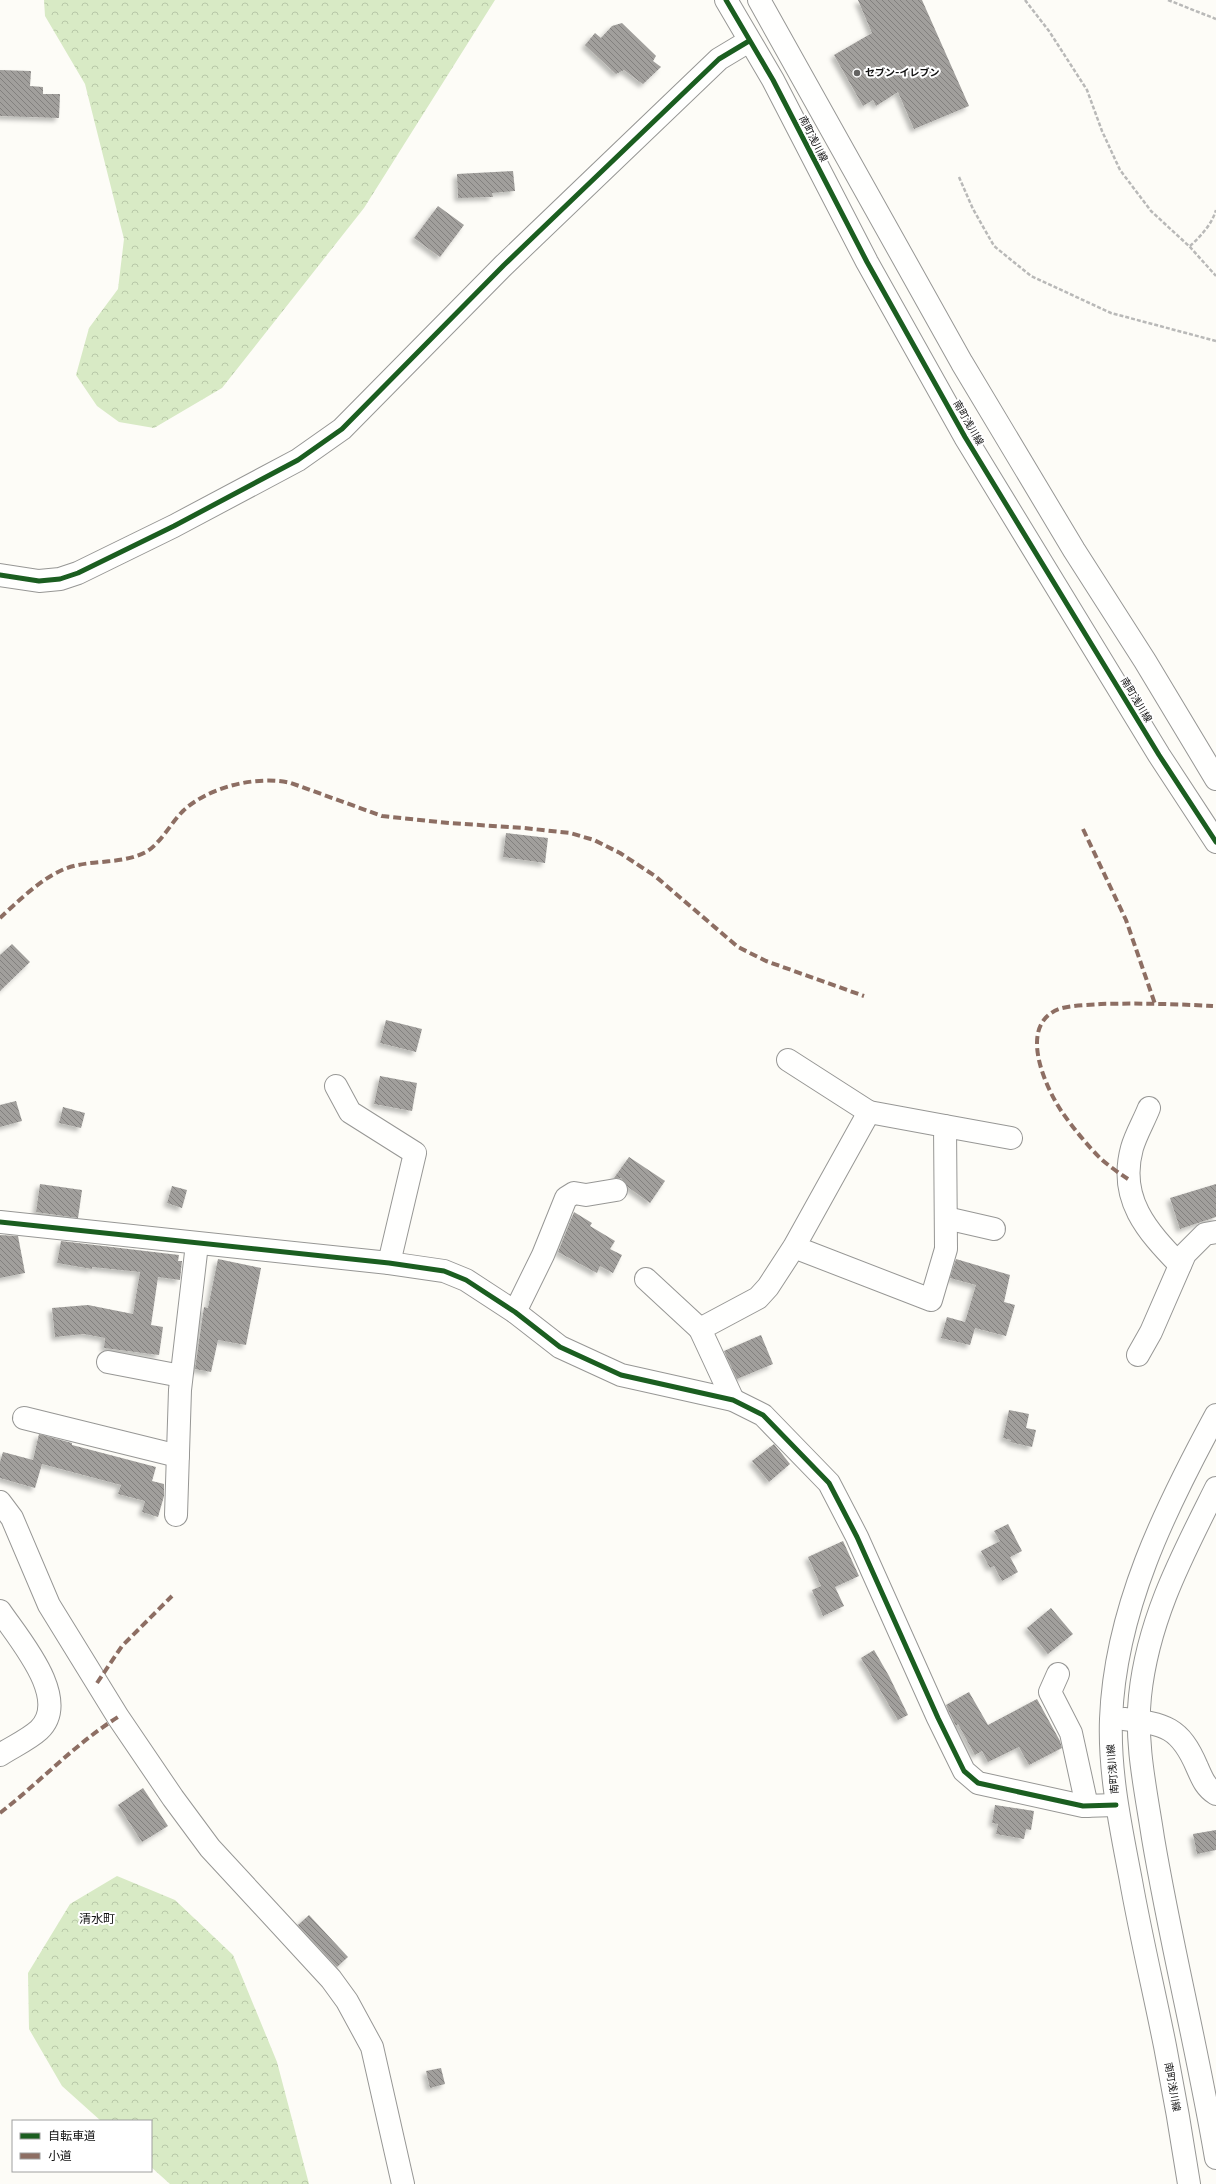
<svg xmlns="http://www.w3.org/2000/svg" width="1216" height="2184" viewBox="0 0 1216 2184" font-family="Bitter,'Noto Sans JP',serif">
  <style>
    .forest { fill: url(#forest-crowns) }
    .building { fill: url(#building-back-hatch); filter: url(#shadow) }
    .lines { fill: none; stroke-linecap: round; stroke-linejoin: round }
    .minor-casing { stroke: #979795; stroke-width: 24 }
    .path { stroke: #b9b9b8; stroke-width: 2.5; stroke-dasharray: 4 2; stroke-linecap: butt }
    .minor { stroke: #fffffe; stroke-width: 22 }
    .quiet { stroke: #8d6e63; stroke-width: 4; stroke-dasharray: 8 4; stroke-linecap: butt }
    .cycleway-casing { stroke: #fff; stroke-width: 8 }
    .cycleway { stroke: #1b5e20; stroke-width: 5 }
    .poi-dot { fill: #646362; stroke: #fff; stroke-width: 1.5 }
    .labels { text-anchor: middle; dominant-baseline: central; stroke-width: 4; stroke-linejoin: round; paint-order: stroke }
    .poi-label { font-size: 10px; font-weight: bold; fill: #111; stroke: #fff; text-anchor: start }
    .street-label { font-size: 10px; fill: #111; stroke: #fff }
    .quarter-label { font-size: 12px; fill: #111; stroke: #fff }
  </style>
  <defs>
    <pattern id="forest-crowns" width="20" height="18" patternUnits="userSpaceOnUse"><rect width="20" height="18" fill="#d8eac5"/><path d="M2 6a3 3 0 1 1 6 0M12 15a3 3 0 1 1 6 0" fill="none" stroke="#b8c8a8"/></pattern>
    <pattern id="building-back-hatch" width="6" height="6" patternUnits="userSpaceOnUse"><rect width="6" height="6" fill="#a19f9c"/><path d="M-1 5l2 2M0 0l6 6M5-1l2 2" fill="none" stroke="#82807e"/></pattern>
    <filter id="shadow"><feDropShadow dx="-3.5" dy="3.5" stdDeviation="2" flood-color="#0004"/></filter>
  </defs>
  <rect width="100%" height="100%" fill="#fdfcf7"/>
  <!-- forest -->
  <g class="forest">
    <polygon points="44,0 495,0 364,208 222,388 154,428 119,422 97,406 76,375 89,328 118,289 124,239 85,84 45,16"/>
    <polygon points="117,1876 175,1900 233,1955 277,2062 309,2184 170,2184 151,2167 151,2121 101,2121 62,2086 29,2029 28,1973 70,1904"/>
  </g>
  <!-- building -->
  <g class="building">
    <polygon points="858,0 922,0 969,106 914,129 898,92 876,106 873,100 863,106 834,55 872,33"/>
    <polygon points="622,23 656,56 653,61 661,67 643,84 624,70 616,74 585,45 595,33 601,38 612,26"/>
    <polygon points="0,70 31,71 30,86 43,87 43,94 60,94 59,118 0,116"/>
    <polygon points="513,171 515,191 492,193 493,197 458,198 457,174"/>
    <polygon points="438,206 464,225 440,257 414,238"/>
    <polygon points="506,833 548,838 545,863 503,857"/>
    <polygon points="12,944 30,962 0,991 0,955"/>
    <polygon points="386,1020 422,1029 416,1052 380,1043"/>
    <polygon points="380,1076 417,1083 412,1111 374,1104"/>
    <polygon points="16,1101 22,1121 0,1127 0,1105"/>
    <polygon points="63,1107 85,1113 81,1128 59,1123"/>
    <polygon points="629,1157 665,1181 650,1203 628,1187 621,1178 614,1178"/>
    <polygon points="40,1184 82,1190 78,1218 36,1212"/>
    <polygon points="1216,1184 1216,1217 1180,1229 1170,1198"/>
    <polygon points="172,1186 187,1190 182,1208 167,1203"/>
    <polygon points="574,1212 592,1223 590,1226 615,1241 610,1249 622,1255 613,1273 600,1266 597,1273 558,1252"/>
    <polygon points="0,1235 18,1236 25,1273 0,1278"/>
    <polygon points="61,1241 179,1255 178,1261 182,1261 180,1280 158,1277 151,1325 163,1327 159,1355 104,1348 105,1338 84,1334 55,1337 52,1308 88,1305 133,1314 140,1272 92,1267 92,1269 57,1263"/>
    <polygon points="218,1259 261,1268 246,1345 218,1340 211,1372 195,1369 204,1307 208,1308"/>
    <polygon points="956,1259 1010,1275 1004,1302 1015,1305 1006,1336 975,1328 970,1345 941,1338 947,1317 965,1322 976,1285 950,1278"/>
    <polygon points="761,1335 773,1364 737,1379 724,1351"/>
    <polygon points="1009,1410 1029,1414 1026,1428 1036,1430 1032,1447 1010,1442 1011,1440 1003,1438"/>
    <polygon points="39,1434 72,1443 72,1445 156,1467 152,1481 164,1484 164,1496 158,1517 142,1512 145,1501 118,1494 121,1485 42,1464 35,1488 0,1478 0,1462 3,1452 33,1460"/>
    <polygon points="774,1444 790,1464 769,1482 752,1461"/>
    <polygon points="1008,1524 1022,1551 1010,1557 1018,1572 1002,1581 994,1566 990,1568 981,1551 1000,1541 994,1531"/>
    <polygon points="843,1541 859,1576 835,1587 844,1606 823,1616 812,1590 821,1586 808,1557"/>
    <polygon points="1051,1608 1073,1634 1048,1654 1027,1628"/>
    <polygon points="874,1650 889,1676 908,1715 898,1720 861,1658"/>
    <polygon points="969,1692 988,1725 1037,1699 1060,1741 1062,1748 1029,1765 1019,1747 988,1762 982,1751 975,1755 958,1724 956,1726 946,1705"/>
    <polygon points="143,1788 168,1826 142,1842 118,1805"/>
    <polygon points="995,1805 1034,1811 1031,1830 1026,1829 1024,1839 996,1834 998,1824 992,1823"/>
    <polygon points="1216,1830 1216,1850 1197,1854 1193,1834"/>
    <polygon points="309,1915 348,1957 337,1967 298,1925"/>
    <polygon points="441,2068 445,2084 430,2088 426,2071"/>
  </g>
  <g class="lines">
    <!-- minor casing -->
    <g class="minor-casing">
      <g id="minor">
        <polyline points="726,0 773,80 867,262 965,437 1159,755 1216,842"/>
        <polyline points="759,0 962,363 1074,550 1145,661 1216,779"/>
        <polyline points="0,575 39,581 60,579 78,573 174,526 298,460 342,429 504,265 719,59 749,41"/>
        <polyline points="788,1060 869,1112"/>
        <polyline points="336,1086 350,1112 415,1153 389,1263"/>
        <path d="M1149,1108C1144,1121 1136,1134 1132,1148C1118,1199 1147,1231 1180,1265"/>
        <polyline points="945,1126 1011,1138"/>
        <polyline points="946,1218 994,1229"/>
        <polyline points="0,1222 389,1263 444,1271 466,1280 515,1312 560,1347 621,1375 733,1400 763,1415 829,1483 857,1537 938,1718 964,1771 978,1783 1083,1806 1116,1805"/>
        <polyline points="646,1279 700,1329"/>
        <polyline points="515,1312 543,1255 566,1198 574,1193 586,1195 616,1190"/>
        <polyline points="1138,1355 1151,1332 1185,1254 1205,1234 1216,1232"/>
        <polyline points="108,1362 181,1376"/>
        <polyline points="733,1400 700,1329 758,1298 768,1287 794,1247 869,1112 945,1126 946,1249 931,1300 794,1247"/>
        <polyline points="24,1418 178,1456"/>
        <path d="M1216,1488C1182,1556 1148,1619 1140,1696C1135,1744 1146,1791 1153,1838C1171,1945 1198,2051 1216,2158"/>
        <polyline points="0,1502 12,1518 49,1605 118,1717 173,1798 210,1848 331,1979 347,2001 372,2047 403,2184"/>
        <polyline points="176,1515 180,1390 197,1244"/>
        <path d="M0,1611C18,1638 72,1699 39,1730C28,1740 12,1747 0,1755"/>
        <polyline points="1058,1674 1050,1692 1071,1733 1087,1806"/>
        <path d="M1124,1719C1165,1724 1180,1727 1197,1767C1202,1778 1205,1787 1216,1794"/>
        <path d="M1189,2184C1182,2138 1174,2092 1165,2046C1154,1991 1141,1937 1131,1881C1121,1828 1109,1774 1111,1719C1115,1610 1165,1509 1216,1415"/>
      </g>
    </g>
    <!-- path -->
    <g class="path">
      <polyline points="1025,0 1049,31 1087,90 1102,131 1120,170 1151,211 1190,247 1216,276"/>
      <polyline points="1168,0 1216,19"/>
      <polyline points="959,177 973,209 994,246 1031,276 1111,313 1216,341"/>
      <path d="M1190,246C1201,236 1212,224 1216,210"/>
    </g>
    <!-- minor -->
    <use href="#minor" class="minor"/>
    <!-- quiet -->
    <g class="quiet">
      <polyline points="1083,829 1126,920 1155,1004"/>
      <path d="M0,918C16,903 40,880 60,871C86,858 119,866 146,852C161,843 170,824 183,811C208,787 257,775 291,783L382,816L449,823L524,828L570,833L594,840L620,853L655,876L738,947L766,961L864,996"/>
      <path d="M1128,1179C1119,1173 1109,1166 1101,1159C1088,1146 1073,1128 1062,1112C1045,1087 1017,1025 1059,1009C1072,1005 1088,1005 1101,1004C1139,1003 1176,1004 1213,1006"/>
      <polyline points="97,1683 122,1646 172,1596"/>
      <path d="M0,1813C40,1782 75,1744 118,1717"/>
    </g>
    <!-- cycleway casing -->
    <g class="cycleway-casing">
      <g id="cycleway">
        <polyline points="726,0 773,80 867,262 965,437 1159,755 1216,842"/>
        <polyline points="0,575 39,581 60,579 78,573 174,526 298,460 342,429 504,265 719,59 749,41"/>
        <polyline points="0,1222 389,1263 444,1271 466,1280 515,1312 560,1347 621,1375 733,1400 763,1415 829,1483 857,1537 938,1718 964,1771 978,1783 1083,1806 1116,1805"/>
      </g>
    </g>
    <!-- cycleway -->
    <use href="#cycleway" class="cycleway"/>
  </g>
  <!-- markers -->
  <circle class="poi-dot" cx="857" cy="73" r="4"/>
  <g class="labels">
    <!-- poi labels -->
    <g class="poi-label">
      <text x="865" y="73">セブン-イレブン</text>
    </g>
    <!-- street labels -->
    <g class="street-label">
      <text transform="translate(813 139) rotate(63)">南町浅川線</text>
      <text transform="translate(968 423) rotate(60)">南町浅川線</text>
      <text transform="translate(1136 700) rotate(59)">南町浅川線</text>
      <text transform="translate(1113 1769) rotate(-95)">南町浅川線</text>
      <text transform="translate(1172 2087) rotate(80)">南町浅川線</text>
    </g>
    <!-- quarter labels -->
    <g class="quarter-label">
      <text x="97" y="1919">清水町</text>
    </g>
  </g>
  <!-- legend -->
  <rect x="12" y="2120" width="140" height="52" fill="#ffffff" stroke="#a0a0a0"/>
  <rect x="20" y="2133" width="20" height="6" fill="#1b5e20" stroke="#a0a0a0"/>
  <text x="48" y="2140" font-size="12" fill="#111111">自転車道</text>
  <rect x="20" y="2153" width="20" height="6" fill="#8d6e63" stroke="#a0a0a0"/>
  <text x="48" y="2160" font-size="12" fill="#111111">小道</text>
</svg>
